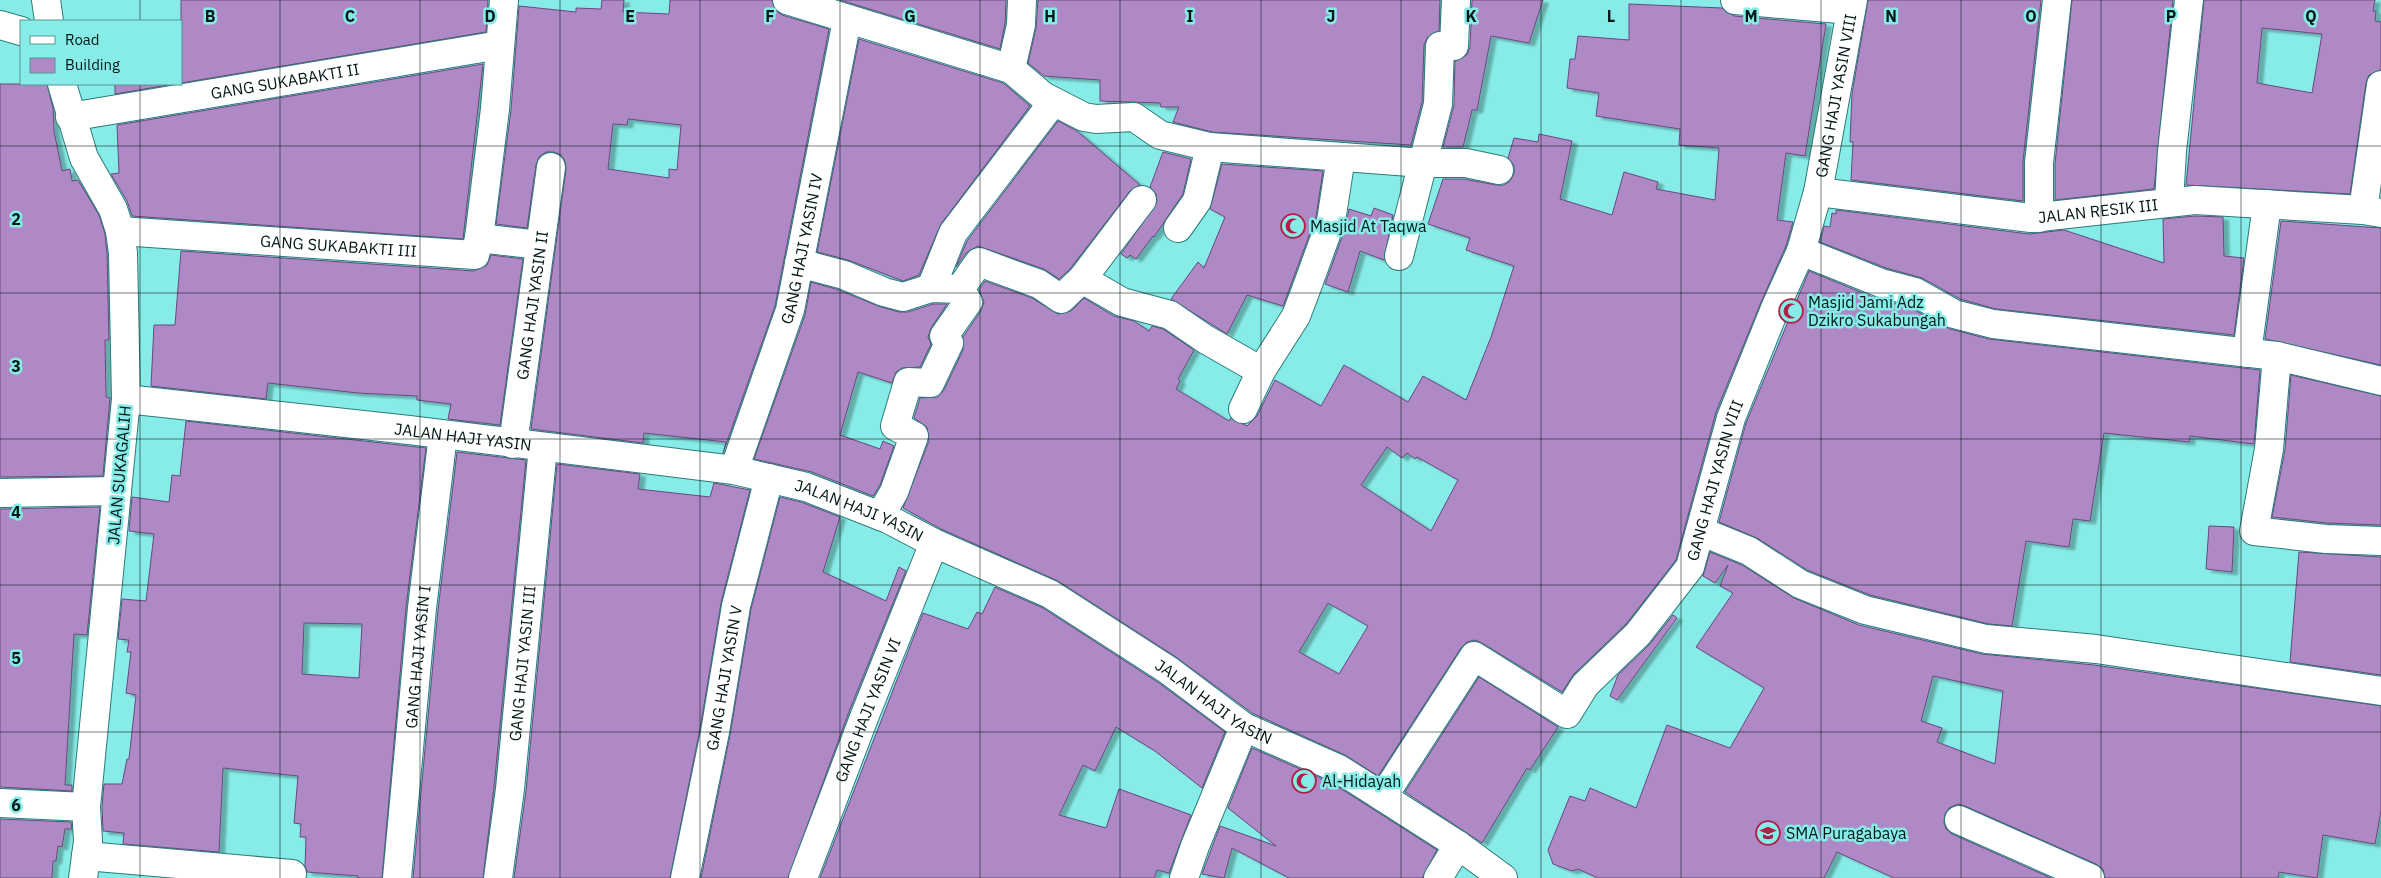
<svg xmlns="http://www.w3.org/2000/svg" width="2381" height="878" viewBox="0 0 2381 878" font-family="'IBM Plex Sans',sans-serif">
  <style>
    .building { fill: #ae89c6; stroke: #6a477f; fill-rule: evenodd; filter: url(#shadow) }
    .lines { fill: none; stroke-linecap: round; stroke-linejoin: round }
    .street-casing { stroke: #2b7b78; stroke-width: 30 }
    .secondary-casing { stroke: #2b7b78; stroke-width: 30 }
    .street { stroke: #fff; stroke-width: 28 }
    .secondary { stroke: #fff; stroke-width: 28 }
    .grid { fill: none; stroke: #031817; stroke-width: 1; stroke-opacity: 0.55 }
    .labels { text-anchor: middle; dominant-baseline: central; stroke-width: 5; stroke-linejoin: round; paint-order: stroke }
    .street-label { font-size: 16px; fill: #031817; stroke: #87ece7 }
    .poi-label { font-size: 16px; fill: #031817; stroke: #87ece7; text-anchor: start }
    .grid-label { font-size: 16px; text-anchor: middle; font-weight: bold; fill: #031817; stroke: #87ece7; stroke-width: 5; stroke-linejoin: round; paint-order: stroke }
  </style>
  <defs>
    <filter id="shadow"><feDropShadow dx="5.5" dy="3" stdDeviation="1" flood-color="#0004"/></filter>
  </defs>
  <rect width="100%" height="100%" fill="#87ece7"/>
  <!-- building -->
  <g class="building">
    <polygon points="181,0 488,0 486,32 181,83"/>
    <path d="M602,0H624L623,12L669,14L670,0H772L775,10L782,15L829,29L775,306L723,453L726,442L644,433L643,443L531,429L566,169L565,161L561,155L554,152H546L539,157L536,165L527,228L496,224L511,110L519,6L576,12V8L601,9ZM628,119L681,125L677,170L669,169V178L608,169L613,124L627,125Z"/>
    <polygon points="840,0 1006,0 1005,23 1000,49"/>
    <polygon points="1038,0 1440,0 1439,31 1427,38 1424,45 1422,102 1411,145 1212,132 1173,122 1179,107 1161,107 1160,103 1100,101 1100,80 1044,76 1028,63 1036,28"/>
    <polygon points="1472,0 1543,0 1529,43 1491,36 1477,110 1472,110 1463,147 1443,147 1454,105 1455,61 1467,55 1470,47"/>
    <polygon points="1868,0 2041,0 2023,161 2023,201 1851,180 1853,142 1850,142 1852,94"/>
    <polygon points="2072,0 2173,0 2154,189 2055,200 2055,164"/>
    <path d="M2204,0H2375L2373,11H2376L2375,21L2381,22V70L2369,75L2366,83L2350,194L2186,185ZM2262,28L2322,34L2312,93L2257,83Z"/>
    <path d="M1629,4L1722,8L1734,16L1826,24L1805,156L1786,153L1777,220L1793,222L1786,246L1762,300L1716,412L1676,560L1626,624L1574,674L1562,692L1482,643L1475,640L1467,642L1461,648L1378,776L1345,755L1252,713L1176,657L1058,581L941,529L903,508L929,441L927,427L914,418L920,398L938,397L944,390L963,350V337L981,311L984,302L979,290L985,281L1032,298L1058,314L1071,311L1084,298L1114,316L1134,321L1149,331L1152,326L1163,329L1194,350L1178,379L1180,381L1176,389L1229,421L1231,418L1247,426L1257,416L1275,380L1321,406L1344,365L1408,402L1423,376L1466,400L1491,337L1514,266L1466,250L1470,238L1428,224L1443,179H1464L1496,185H1504L1510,181L1514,174V165L1508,158L1514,138L1538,142L1539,134L1572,141L1560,199L1612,215L1624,172L1658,182L1656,189L1715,200L1719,148L1679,145L1680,129L1596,116L1599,93L1567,88L1570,59H1575L1578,36L1629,40ZM1387,447L1402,458L1407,453L1415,459L1417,457L1458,480L1431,531L1361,485ZM1328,603L1368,626L1339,674L1299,652Z"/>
    <polygon points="859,39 1003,83 1030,106 941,224 919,275 903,281 848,260 817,252"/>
    <polygon points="483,64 463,239 132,216 127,201 111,174 119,173 117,125"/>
    <polygon points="0,84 47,84 53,108 54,131 62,171 70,169 72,181 78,180 99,215 105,234 107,254 109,340 105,340 106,397 110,398 103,476 0,477"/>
    <polygon points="115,84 174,84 115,94"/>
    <polygon points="1058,121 1077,131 1140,185 1130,191 1070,269 1059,279 1044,269 978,246 966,253 956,267 967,241"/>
    <polygon points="1163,152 1191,159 1183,194 1154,237 1153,236 1136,259 1130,255 1127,258 1121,254 1157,202 1156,194 1150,187"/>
    <polygon points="1222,164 1323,171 1316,217 1283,306 1247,295 1227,334 1171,299 1198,262 1204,268 1225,217 1210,209"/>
    <polygon points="1374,208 1393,215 1384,260 1360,251 1348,292 1325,284 1346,226 1349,209 1371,216"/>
    <polygon points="1836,210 2029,234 2064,230 2164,263 2163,219 2195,216 2223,217 2224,256 2244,258 2234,335 1996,309 1960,299 1922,278 1886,268 1820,242 1824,226 1830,227 1832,213 1836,214"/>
    <polygon points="2281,221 2381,228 2381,365 2265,339"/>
    <polygon points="181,251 474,271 487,265 491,255 523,259 500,425 448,419 451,404 417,400 417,396 358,393 268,383 266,399 151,386 154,325 175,325"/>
    <polygon points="1809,271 1875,298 1909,307 1950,329 1989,339 2260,370 2254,444 2190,436 2189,442 2104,433 2090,521 2073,519 2069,547 2026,541 2012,626 1989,624 1870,595 1807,570 1757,538 1719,522 1746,423"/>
    <polygon points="811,282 839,290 878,306 899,312 908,312 933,304 947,304 931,328 928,337 931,344 920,367 902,368 896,372 892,383 858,372 840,435 880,449 883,441 894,446 880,485 873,496 812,472 754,459 805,315"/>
    <polygon points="2291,375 2381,396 2381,525 2327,523 2272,517 2285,450"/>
    <path d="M186,421L426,448L406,607L382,878H358V876L307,872L305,866L306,837H300L301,824L294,823L298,776L223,768L219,852L123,844L124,833L103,831L102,807L104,784H122L127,759H129L136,695L126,693L131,652H127L129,640L118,639L122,599L146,601L154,534L129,531L132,497L169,502L172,475L180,476ZM304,623L362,624L359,678L302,674Z"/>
    <polygon points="457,452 526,460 494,787 483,878 413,878 438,610"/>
    <polygon points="557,464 640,474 638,489 710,497 714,483 750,490 721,603 700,729 670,878 514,878 526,791"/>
    <polygon points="780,497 801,502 840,517 823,572 886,601 899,567 906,571 850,709 788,878 701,878 730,735 751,609"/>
    <polygon points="100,507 87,635 74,634 65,785 72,785 72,791 0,787 0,509"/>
    <polygon points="2209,526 2234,527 2232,572 2206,569"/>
    <path d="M1710,552L1742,565L1794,598L1859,625L1982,654L2094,665L2381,706V811L2375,844L2323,835L2317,878L2279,872L2278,878H2105L2103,869L2096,864L1965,806L1958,804L1949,808L1945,814L1944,822L1946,829L1952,834L2051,878H1894L1837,852L1824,878H1598L1578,869L1572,871L1553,864L1548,850L1570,796L1585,801L1590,788L1636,808L1667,725L1730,748L1764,688L1696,647L1733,593L1720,586L1728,565L1715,583L1703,576ZM1933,676L2003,691L1995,764L1937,742L1942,728L1921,721Z"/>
    <polygon points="2299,552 2381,557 2381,675 2290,662"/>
    <polygon points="995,587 1043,608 1159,683 1225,732 1202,788 1155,751 1116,727 1095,771 1083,765 1059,815 1106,828 1119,789 1191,815 1169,873 1157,870 1154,878 820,878 923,613 968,629 977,612 982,614"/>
    <polygon points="1673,615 1677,618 1617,700 1610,696 1618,675 1649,645"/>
    <polygon points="1479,677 1558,727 1530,770 1527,768 1482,843 1405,792"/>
    <polygon points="1252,748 1332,783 1437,850 1422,878 1289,878 1232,848 1224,878 1202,874 1220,826 1276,846 1228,808"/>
    <polygon points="0,819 71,822 72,829 65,829 62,847 58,846 56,861 53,861 52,878 0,878"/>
  </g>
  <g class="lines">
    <!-- street casing -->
    <g class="street-casing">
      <g id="street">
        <polyline points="787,0 1011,69 1043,96 1084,117 1096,119 1134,117 1160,135 1210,147"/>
        <polyline points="1735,0 1851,10"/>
        <polyline points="0,25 21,31"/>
        <polyline points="1011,69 1021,25 1022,0"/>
        <path id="s1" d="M70,117L500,45"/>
        <path id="s2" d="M1818,192L2031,218L2195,200L2363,210L2381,213"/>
        <polyline points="2169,202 2172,151 2189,0"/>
        <polyline points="2363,210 2381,85"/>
        <polyline points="2039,218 2039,163 2057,0"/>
        <polyline points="1178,228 1197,201 1210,147 1423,163 1466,163 1499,170"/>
        <path id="s3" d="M120,231L475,255L479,238L540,245"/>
        <polyline points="479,238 495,109 504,0"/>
        <polyline points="1801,251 1881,283 1915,292 1954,314 1993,324 2277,356"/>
        <polyline points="1399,256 1438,104 1440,46 1454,46 1456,0"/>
        <polyline points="799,263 844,275 884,292 903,297 931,288 960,289 979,262 1039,284 1061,299 1082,279 1142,200"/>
        <polyline points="1082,279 1122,302 1170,315 1205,339 1261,371 1296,316 1307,287 1331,221 1341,157"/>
        <polyline points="931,288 953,233 1053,102"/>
        <polyline points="2247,353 2267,204"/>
        <polyline points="2381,381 2277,356 2269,449 2254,531 2326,539 2381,541"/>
        <path id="s4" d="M126,399L409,430L734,470L806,487L888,519L934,543L1050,594L1168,670L1244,727L1339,769L1458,845L1503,878"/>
        <polyline points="1243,409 1261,371"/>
        <path id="s5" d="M513,444L551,167"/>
        <path id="s6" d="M734,470L790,310L847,20"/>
        <polyline points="0,493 117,491"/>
        <polyline points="880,516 894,492 914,436 895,426 908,382 930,383 949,343 944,336 968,302 960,289"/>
        <polyline points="1700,531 1749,551 1800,584 1865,610 1986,639 2096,649 2381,691"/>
        <path id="s7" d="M1383,797L1474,656L1567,714L1585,685L1638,634L1690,567L1731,418L1776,306L1801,251L1818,192L1853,0"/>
        <polyline points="0,803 86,807"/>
        <polyline points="1959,820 2090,878"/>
        <polyline points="86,856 292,874"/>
        <path id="s8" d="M397,878L422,608L443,435"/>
        <path id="s9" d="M498,878L510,789L543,447"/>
        <path id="s10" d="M685,878L715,732L736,606L769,478"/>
        <path id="s11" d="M803,878L865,715L934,543"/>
        <polyline points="1184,878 1195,846 1244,727"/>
        <polyline points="1438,878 1458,845"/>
      </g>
    </g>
    <!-- secondary casing -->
    <g class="secondary-casing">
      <g id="secondary">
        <polyline points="46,0 49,21"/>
        <polyline points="62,84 84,158 113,209 120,231 123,253 126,399 86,807 88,841 83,878"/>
      </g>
    </g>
    <!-- street -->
    <use href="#street" class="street"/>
    <!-- secondary -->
    <use href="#secondary" class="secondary"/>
  </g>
  <!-- grid -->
  <path class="grid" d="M140,0V21M280,0V878M420,0V878M560,0V878M700,0V878M840,0V878M980,0V878M1120,0V878M1261,0V878M1401,0V878M1541,0V878M1681,0V878M1821,0V878M1961,0V878M2101,0V878M2241,0V878M140,84V878M0,146H2381M0,293H2381M0,439H2381M0,585H2381M0,732H2381"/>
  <!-- icons -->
  <defs>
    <g id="mosque-ring" transform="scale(1.25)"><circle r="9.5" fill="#87ece7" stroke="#b11e47" stroke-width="1.5"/><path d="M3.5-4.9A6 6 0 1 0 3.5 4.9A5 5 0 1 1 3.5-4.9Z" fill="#b11e47"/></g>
    <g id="school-ring" transform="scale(1.25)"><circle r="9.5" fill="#87ece7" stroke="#b11e47" stroke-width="1.5"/><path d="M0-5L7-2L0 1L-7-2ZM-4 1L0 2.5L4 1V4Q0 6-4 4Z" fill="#b11e47"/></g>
  </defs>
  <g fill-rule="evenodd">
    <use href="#mosque-ring" x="1293" y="226"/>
    <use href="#mosque-ring" x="1791" y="311"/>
    <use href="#mosque-ring" x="1304" y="781"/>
    <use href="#school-ring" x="1768" y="833"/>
  </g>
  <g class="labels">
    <!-- street labels -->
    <g class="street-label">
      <text stroke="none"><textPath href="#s1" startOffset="218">GANG SUKABAKTI II</textPath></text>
      <text stroke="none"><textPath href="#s7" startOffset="965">GANG HAJI YASIN VIII</textPath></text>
      <text stroke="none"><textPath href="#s2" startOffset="282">JALAN RESIK III</textPath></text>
      <text stroke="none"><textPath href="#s3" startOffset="219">GANG SUKABAKTI III</textPath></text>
      <text stroke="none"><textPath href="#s6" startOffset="232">GANG HAJI YASIN IV</textPath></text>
      <text stroke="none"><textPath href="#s5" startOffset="140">GANG HAJI YASIN II</textPath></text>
      <text stroke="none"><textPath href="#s4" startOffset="339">JALAN HAJI YASIN</textPath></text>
      <text transform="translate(119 475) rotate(-85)">JALAN SUKAGALIH</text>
      <text stroke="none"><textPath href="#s7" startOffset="560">GANG HAJI YASIN VIII</textPath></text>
      <text stroke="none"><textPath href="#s4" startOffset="744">JALAN HAJI YASIN</textPath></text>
      <text stroke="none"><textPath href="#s8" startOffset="222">GANG HAJI YASIN I</textPath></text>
      <text stroke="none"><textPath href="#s9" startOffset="216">GANG HAJI YASIN III</textPath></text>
      <text stroke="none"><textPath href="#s10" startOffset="204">GANG HAJI YASIN V</textPath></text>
      <text stroke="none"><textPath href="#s4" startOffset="1149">JALAN HAJI YASIN</textPath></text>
      <text stroke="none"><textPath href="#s11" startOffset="180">GANG HAJI YASIN VI</textPath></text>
    </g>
    <!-- poi labels -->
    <g class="poi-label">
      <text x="1310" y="226">Masjid At Taqwa</text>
      <text x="1808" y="302">Masjid Jami Adz<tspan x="1808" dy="18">Dzikro Sukabungah</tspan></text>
      <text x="1322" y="781">Al-Hidayah</text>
      <text x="1786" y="833">SMA Puragabaya</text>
    </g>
  </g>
  <g class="grid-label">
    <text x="210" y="22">B</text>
    <text x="350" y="22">C</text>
    <text x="490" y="22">D</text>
    <text x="630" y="22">E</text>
    <text x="770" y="22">F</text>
    <text x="910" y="22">G</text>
    <text x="1050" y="22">H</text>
    <text x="1190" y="22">I</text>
    <text x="1331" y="22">J</text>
    <text x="1471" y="22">K</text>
    <text x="1611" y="22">L</text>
    <text x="1751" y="22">M</text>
    <text x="1891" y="22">N</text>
    <text x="2031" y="22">O</text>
    <text x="2171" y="22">P</text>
    <text x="2311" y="22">Q</text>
    <text x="16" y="225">2</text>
    <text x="16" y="372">3</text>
    <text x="16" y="518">4</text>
    <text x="16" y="664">5</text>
    <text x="16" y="811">6</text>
  </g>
  <!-- legend -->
  <rect x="20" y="20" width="162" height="65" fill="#87ece7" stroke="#529794"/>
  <rect x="30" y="36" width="25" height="8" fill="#ffffff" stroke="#529794"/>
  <text x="65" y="45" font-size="15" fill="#031817">Road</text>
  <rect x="30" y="58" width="25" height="15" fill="#ae89c6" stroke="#529794"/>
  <text x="65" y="70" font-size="15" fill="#031817">Building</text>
</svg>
